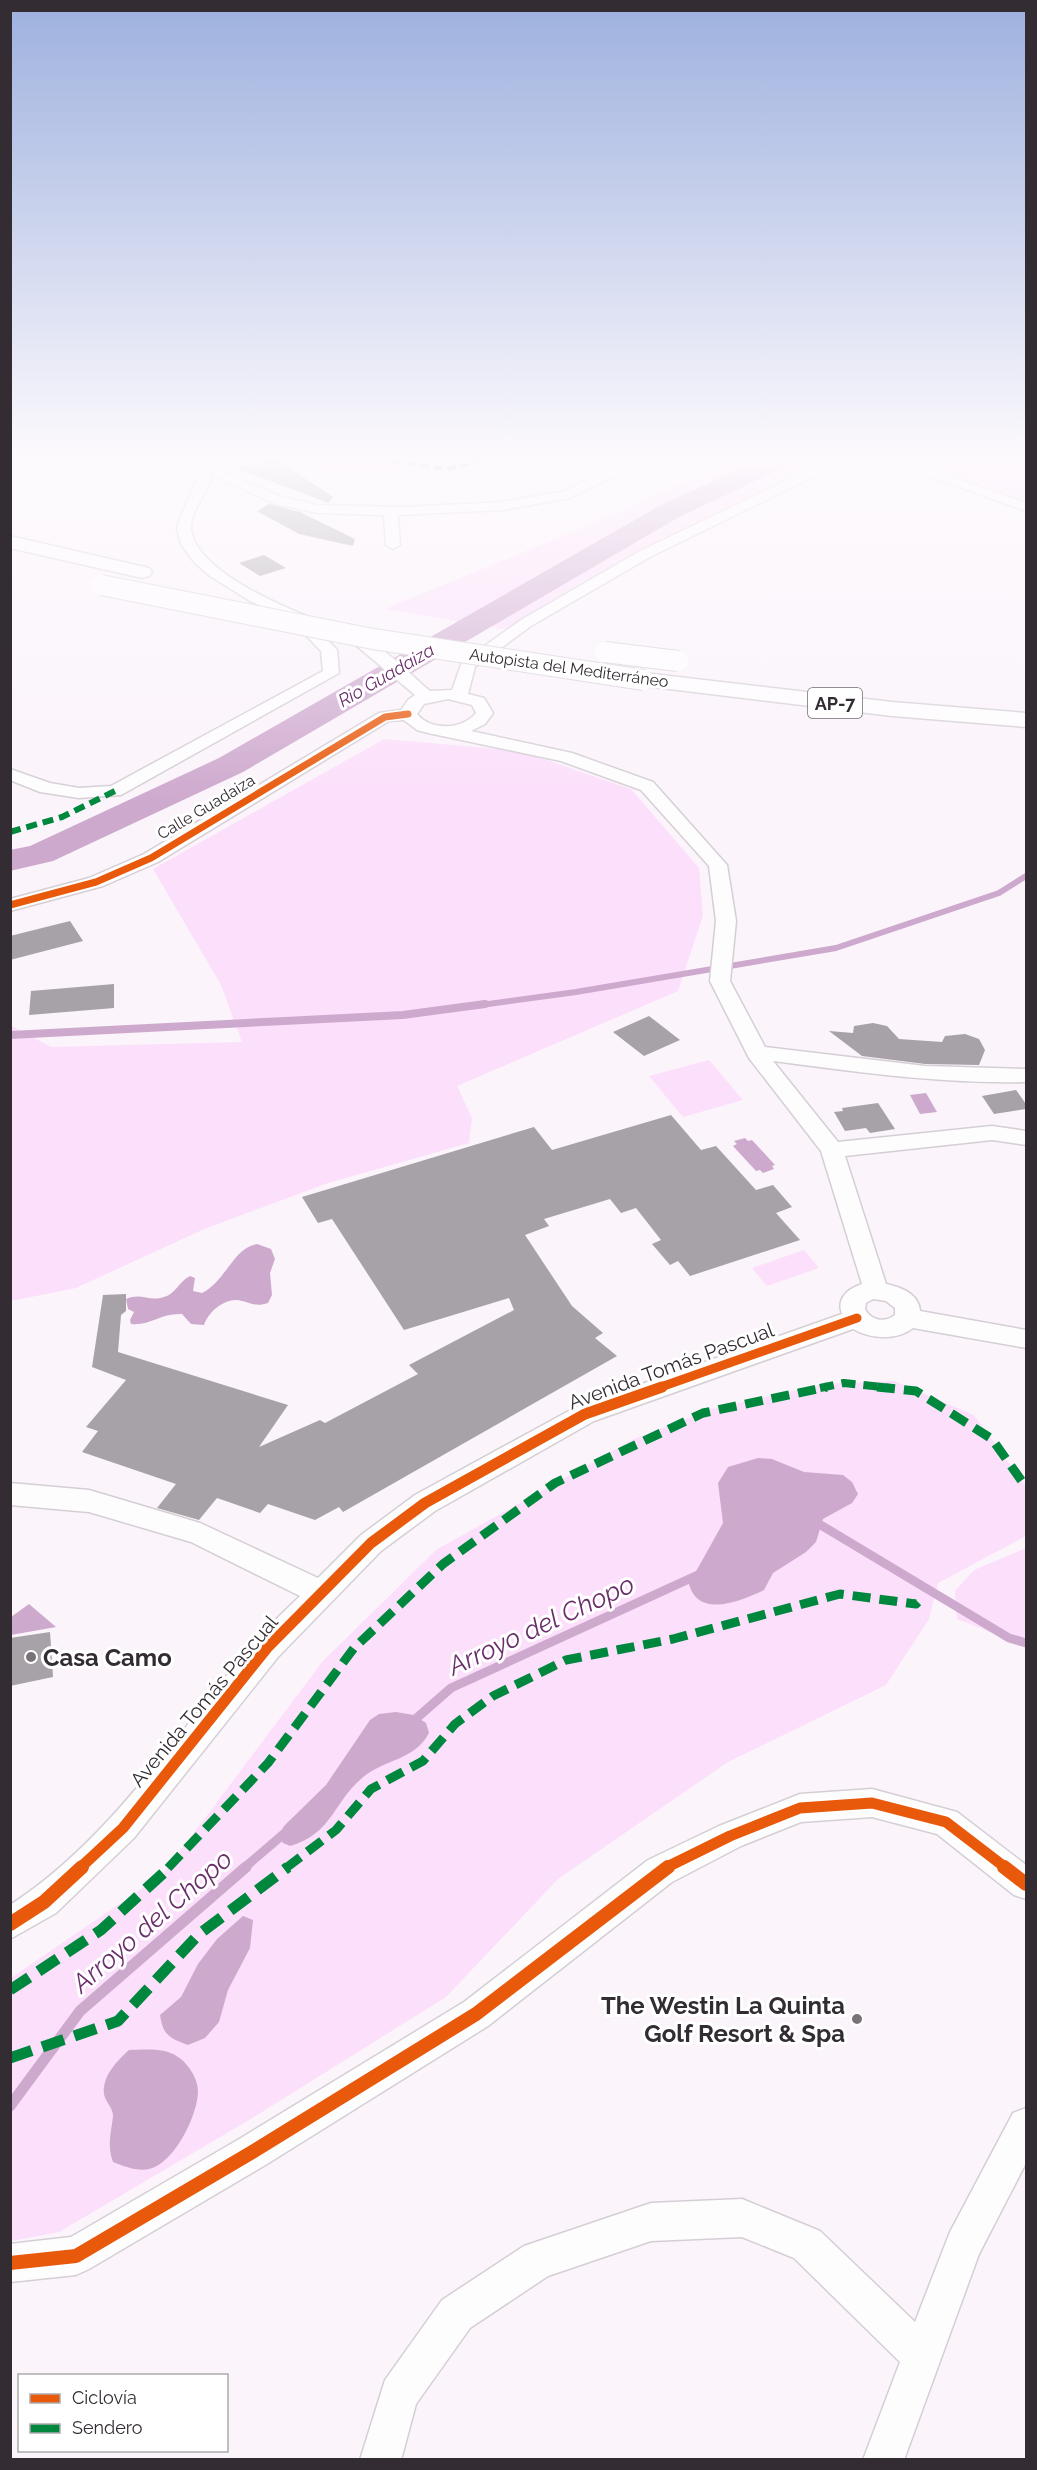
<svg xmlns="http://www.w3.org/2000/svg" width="1037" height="2470" viewBox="0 0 1037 2470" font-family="Raleway,sans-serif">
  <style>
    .green { fill: #fcdffb }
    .water { fill: #cea9ce }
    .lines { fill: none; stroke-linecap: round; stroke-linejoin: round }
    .stream-far3 { stroke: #cea9ce; stroke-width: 6 }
    .stream-far2 { stroke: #cea9ce; stroke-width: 8 }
    .stream-far1 { stroke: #cea9ce; stroke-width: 9 }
    .stream { stroke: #cea9ce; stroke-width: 11 }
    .river { fill: #cea9ce; fill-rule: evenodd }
    .building { fill: #a7a2a7 }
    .minor-casing { stroke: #d5cfd5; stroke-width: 3 }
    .highway-casing { stroke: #d5cfd5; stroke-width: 3 }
    .minor { fill: #fefdfe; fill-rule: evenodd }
    .highway { fill: #fefdfe; fill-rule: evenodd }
    .highway-bridge-casing { stroke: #d5cfd5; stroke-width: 22; stroke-linecap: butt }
    .highway-bridge { stroke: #fefdfe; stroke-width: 20 }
    .quiet-far4 { stroke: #00873e; stroke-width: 4.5; stroke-dasharray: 9 4.5; stroke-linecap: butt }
    .quiet-far3 { stroke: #00873e; stroke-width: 6; stroke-dasharray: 11 6; stroke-linecap: butt }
    .quiet-far2 { stroke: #00873e; stroke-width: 8; stroke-dasharray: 14 8; stroke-linecap: butt }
    .quiet-far1 { stroke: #00873e; stroke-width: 9; stroke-dasharray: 18 9; stroke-linecap: butt }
    .quiet { stroke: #00873e; stroke-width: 11; stroke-dasharray: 23 11; stroke-linecap: butt }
    .cycleway-far3-casing { stroke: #fff; stroke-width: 10 }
    .cycleway-far2-casing { stroke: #fff; stroke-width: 13 }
    .cycleway-far1-casing { stroke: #fff; stroke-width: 15 }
    .cycleway-casing { stroke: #fff; stroke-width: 17 }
    .cycleway-far3 { stroke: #e8590c; stroke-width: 7 }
    .cycleway-far2 { stroke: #e8590c; stroke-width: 9 }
    .cycleway-far1 { stroke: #e8590c; stroke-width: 11 }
    .cycleway { stroke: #e8590c; stroke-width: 14 }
    .poi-dot { fill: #797379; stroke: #fff; stroke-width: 2 }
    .labels { text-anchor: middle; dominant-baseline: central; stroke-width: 6; stroke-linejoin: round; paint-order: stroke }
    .far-street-label { font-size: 16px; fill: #332d33; stroke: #fff }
    .far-water-label { font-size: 18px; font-style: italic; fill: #6a2e6b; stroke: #fff }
    .shield { fill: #fff; stroke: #706c70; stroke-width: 1.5 }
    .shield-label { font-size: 18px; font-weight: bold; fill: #332d33 }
    .street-label { font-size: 20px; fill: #332d33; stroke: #fff }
    .near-poi-label { font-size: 24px; font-weight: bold; fill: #332d33; stroke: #fff; text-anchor: start }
    .near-water-label { font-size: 26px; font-style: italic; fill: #6a2e6b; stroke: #fff }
  </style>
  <rect width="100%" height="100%" fill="#fbf4fb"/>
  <!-- green -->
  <g class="green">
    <polygon points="312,457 514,457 461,470 335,474 307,469"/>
    <polygon points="737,457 847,457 763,495 516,631 385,609 611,516"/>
    <polygon points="893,457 1026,457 1026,502"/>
    <polygon points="384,739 520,751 631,789 699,868 703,916 678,991 457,1086 472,1118 469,1143 328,1183 202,1230 76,1288 11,1301 10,1025 51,1047 242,1042 221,985 153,869"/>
    <polygon points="709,1060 743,1100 683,1117 649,1076"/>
    <polygon points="804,1250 819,1268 767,1286 752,1268"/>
    <polygon points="894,1381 974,1415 1026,1487 1026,1536 938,1583 929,1619 886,1685 728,1762 558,1879 446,1997 249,2120 59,2232 11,2241 11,1978 163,1874 323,1661 436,1550 634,1439 712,1409 824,1384"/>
    <polygon points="1026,1548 1026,1646 957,1619 955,1591 974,1570"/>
  </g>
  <!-- water -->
  <g class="water">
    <polygon points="926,1093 937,1112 920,1114 910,1095"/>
    <polygon points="745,1138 748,1141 752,1140 775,1165 772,1166 774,1169 763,1173 760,1170 756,1171 733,1146 737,1144 734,1141"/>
    <path d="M257,1244L271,1249L275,1259L270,1273L272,1295L268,1303C254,1308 249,1301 236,1300C222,1300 208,1313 204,1325L191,1324L182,1314C160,1313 150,1326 131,1324L130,1320L134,1312L128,1309L126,1299C142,1292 148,1302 164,1297C176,1294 178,1282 190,1276L195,1278L193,1291L202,1293C226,1281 233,1248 257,1244Z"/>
    <path d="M758,1458L772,1459L804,1472L843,1475L852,1482L858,1494L852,1503L823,1519L816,1542L806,1552L773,1573L764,1590C742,1601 698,1619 689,1584L723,1523L718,1483L728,1467Z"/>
    <polygon points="29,1604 56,1627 11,1635 11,1617"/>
    <path d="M396,1712L414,1715L426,1723L429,1733C414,1761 384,1759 362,1778C332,1804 333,1833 290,1846L283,1843L279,1835L284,1826L326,1785L370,1720L379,1714Z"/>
    <path d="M243,1916L253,1920L250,1948L228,1990L219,2022L205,2038L188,2045C169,2038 163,2035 160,2015L181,1997L198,1964L217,1939Z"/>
    <path d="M129,2050C144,2050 164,2047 178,2057C188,2063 198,2079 198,2091C198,2115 174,2164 149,2169C138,2172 123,2166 113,2162C107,2145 111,2134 113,2116C113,2107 105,2102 104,2094C102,2076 117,2061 129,2050Z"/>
  </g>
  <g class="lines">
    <!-- stream-far3 -->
    <polyline class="stream-far3" points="474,1006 576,992 836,948 999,893 1026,876"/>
    <!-- stream-far2 -->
    <polyline class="stream-far2" points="10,1035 403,1015 485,1004"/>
    <!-- stream-far1 -->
    <g class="stream-far1">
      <polyline points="814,1521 1009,1638 1026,1643"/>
      <polyline points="411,1723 451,1688 700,1574"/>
      <polyline points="244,1868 286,1832"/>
    </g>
    <!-- stream -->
    <polyline class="stream" points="10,2106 80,2011 246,1867"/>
    <!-- river -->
    <polygon class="river" points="767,457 799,457 796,462 679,517 243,772 53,861 10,871 10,850 30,846 219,758 661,505"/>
  </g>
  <!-- building -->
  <g class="building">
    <polygon points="270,460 278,460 333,497 329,503 235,468"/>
    <polygon points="269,504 300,512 355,539 353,546 299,534 257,511"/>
    <polygon points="264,555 286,568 260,576 239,563"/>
    <polygon points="70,921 83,941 10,960 10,936"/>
    <polygon points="114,984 114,1008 29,1015 31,991"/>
    <polygon points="649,1016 680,1040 644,1056 613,1032"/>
    <polygon points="873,1023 887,1026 899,1039 942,1042 945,1036 965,1034 979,1039 985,1050 979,1065 925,1064 862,1056 829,1031 853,1033 854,1026"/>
    <polygon points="1016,1090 1026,1104 1026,1109 994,1114 982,1096"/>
    <polygon points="878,1103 895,1129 870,1133 866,1128 845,1131 834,1112 843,1111 842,1108"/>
    <polygon points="671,1115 701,1150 716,1146 756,1190 773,1185 792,1207 776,1213 800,1240 690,1276 678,1261 670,1265 652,1244 661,1240 636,1208 621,1213 610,1199 544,1219 549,1226 525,1235 572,1306 603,1333 595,1338 617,1356 343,1512 339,1507 315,1520 268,1504 260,1513 217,1498 199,1520 157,1508 176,1484 82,1452 98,1431 86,1427 126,1380 92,1367 103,1295 126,1294 126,1311 121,1315 118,1352 288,1405 259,1447 320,1420 325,1423 418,1374 409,1365 514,1310 509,1298 404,1330 332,1219 318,1223 302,1197 534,1127 552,1150"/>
    <polygon points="50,1632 53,1677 10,1686 10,1638"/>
  </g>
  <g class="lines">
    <!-- minor casing -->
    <g class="minor-casing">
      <g id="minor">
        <polygon points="205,457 219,457 214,469 204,469 202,466"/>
        <polygon points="636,457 654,457 569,498 503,510 398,515 400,545 393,549 386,545 384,515 317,513 273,503 212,475 214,472 224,472 282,497 317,505 405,507 503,502 565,491"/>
        <path d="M836,457H854L650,557L531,626L475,667L468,694L484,698L493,713L485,724L471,731L572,753L653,782L727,865L736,921L730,981L765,1047L925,1066L1026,1069V1082C941,1084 858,1072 773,1061L838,1142L992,1126L1026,1131V1145L992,1140L845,1156L886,1284C901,1287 919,1294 920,1311L1026,1330V1348L913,1328C896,1341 871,1339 853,1329L594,1421L435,1511L381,1551L278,1657L134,1838L56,1913L10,1939V1905C110,1841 179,1730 255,1641C269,1625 285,1611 300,1596L191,1542L89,1512L10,1505V1483L89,1490L200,1523L318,1578L361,1535L415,1495L576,1407L842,1314C836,1298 848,1289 862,1284L821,1151L749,1058L710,981L716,921L709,866L641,790L561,761L428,733L417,730L404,720L389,721L158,862L103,886L10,911V899L89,878L144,854L379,713L401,710L408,700L415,695L351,641L334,633L336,630C362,623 410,675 430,691L452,690L462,662L521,620L640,551ZM448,699L472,705L476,713C462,730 431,731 417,714L424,704ZM873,1299L886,1301L895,1308V1315C885,1323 871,1321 865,1309L866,1303Z"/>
        <polygon points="876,457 896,457 1026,503 1026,511"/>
        <path d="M205,474L212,478C206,492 190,513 191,529C195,570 281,606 314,619L317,622L314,625L337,650L339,673L121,795L79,798L40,792L10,780V769L50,783L79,788L111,786L323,671L321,651L292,621L250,601L210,576L194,562L181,544L177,529L180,518L198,478Z"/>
        <polygon points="872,1789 957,1812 1026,1865 1026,1899 1014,1895 937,1834 872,1817 801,1822 741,1846 672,1882 488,2026 267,2164 89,2269 76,2275 10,2282 10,2244 71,2237 241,2138 464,2002 648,1860 719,1826 800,1794"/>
        <polygon points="1026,2108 1026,2163 979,2254 904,2460 863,2460 900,2362 794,2258 742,2237 651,2241 548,2276 470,2328 416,2404 401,2460 360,2460 385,2380 442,2300 524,2246 651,2203 742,2199 820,2231 915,2322 950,2232 1013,2113"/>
      </g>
    </g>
    <!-- highway casing -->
    <g class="highway-casing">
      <g id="highway">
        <polygon points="10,536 149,568 152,572 149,576 142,578 10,548"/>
        <polygon points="644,673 892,702 1026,713 1026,727 892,716 636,685 633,680 636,675"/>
      </g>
    </g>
    <!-- minor -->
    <use href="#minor" class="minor"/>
    <!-- highway -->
    <use href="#highway" class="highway"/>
    <!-- highway-bridge casing -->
    <g class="highway-bridge-casing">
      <g id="highway-bridge">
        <polyline points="101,585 373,639 644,680"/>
        <polyline points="605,652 678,661"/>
      </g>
    </g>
    <!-- highway-bridge -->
    <use href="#highway-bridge" class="highway-bridge"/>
    <!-- quiet-far4 -->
    <polyline class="quiet-far4" points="367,457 446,469 493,457"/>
    <!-- quiet-far3 -->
    <polyline class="quiet-far3" points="10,832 62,817 115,791"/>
    <!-- quiet-far2 -->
    <polyline class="quiet-far2" points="820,1388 844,1383 891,1388"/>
    <!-- quiet-far1 -->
    <g class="quiet-far1">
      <polyline points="877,1387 916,1391 992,1439 1026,1487"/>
      <polyline points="168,1868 268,1763 354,1648 443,1564 555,1483 703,1413 827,1387"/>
      <polyline points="286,1868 336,1830 371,1789 423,1761 455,1724 493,1696 566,1660 673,1639 840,1594 916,1604 918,1602"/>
    </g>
    <!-- quiet -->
    <g class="quiet">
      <polyline points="10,1990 101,1930 170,1867"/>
      <polyline points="10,2058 118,2021 198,1935 288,1867"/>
    </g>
    <!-- cycleway-far3 casing -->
    <g class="cycleway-far3-casing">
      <polyline id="cycleway-far3" points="10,905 96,882 151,858 385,717 408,714"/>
    </g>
    <!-- cycleway-far2 casing -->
    <g class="cycleway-far2-casing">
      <polyline id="cycleway-far2" points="658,1388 857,1318"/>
    </g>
    <!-- cycleway-far1 casing -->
    <g class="cycleway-far1-casing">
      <g id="cycleway-far1">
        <polyline points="80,1868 123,1828 267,1648 371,1543 425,1503 585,1414 662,1387"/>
        <polyline points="665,1868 730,1836 800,1808 872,1803 946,1822 1006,1868"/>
      </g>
    </g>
    <!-- cycleway casing -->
    <g class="cycleway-casing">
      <g id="cycleway">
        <polyline points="1004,1867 1026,1884"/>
        <polyline points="10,1924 44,1902 82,1867"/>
        <polyline points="10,2263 76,2256 254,2151 476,2014 668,1867"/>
      </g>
    </g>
    <!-- cycleway-far3 -->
    <use href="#cycleway-far3" class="cycleway-far3"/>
    <!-- cycleway-far2 -->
    <use href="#cycleway-far2" class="cycleway-far2"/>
    <!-- cycleway-far1 -->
    <use href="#cycleway-far1" class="cycleway-far1"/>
    <!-- cycleway -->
    <use href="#cycleway" class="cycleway"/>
  </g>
  <!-- sky -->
  <linearGradient id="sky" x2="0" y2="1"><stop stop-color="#9db0de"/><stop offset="0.57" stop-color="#fdfafd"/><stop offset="1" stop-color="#fdfafd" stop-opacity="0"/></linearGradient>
  <rect width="1037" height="803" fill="url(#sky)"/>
  <!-- markers -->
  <g class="poi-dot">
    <circle cx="31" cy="1657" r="6"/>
    <circle cx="857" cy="2019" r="6"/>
  </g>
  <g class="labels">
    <!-- far-street labels -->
    <g class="far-street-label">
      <text transform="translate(569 668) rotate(8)">Autopista del Mediterráneo</text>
      <text transform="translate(206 807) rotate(-31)">Calle Guadaiza</text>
    </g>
    <!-- far-water labels -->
    <g class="far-water-label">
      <text transform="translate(386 675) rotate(-30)">Rio Guadaiza</text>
    </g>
    <!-- shield labels -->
    <rect class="shield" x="808" y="688" width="54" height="30" rx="4.5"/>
    <g class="shield-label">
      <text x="835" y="703">AP-7</text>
    </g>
    <!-- street labels -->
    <g class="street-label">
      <text transform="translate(671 1366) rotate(-20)">Avenida Tomás Pascual</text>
      <text transform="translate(204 1701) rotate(-50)">Avenida Tomás Pascual</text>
    </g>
    <!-- near-poi labels -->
    <g class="near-poi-label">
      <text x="43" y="1657">Casa Camo</text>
      <text x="845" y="2005" text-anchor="end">The Westin La Quinta<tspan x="845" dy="28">Golf Resort &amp; Spa</tspan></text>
    </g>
    <!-- near-water labels -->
    <g class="near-water-label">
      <text transform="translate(541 1625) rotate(-25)">Arroyo del Chopo</text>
      <text transform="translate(152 1921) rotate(-41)">Arroyo del Chopo</text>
    </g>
  </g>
  <!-- border -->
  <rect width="1037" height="2470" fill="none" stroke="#332d33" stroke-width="24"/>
  <!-- legend -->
  <rect x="18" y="2374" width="210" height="78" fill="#ffffff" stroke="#adabad" stroke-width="1.5"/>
  <rect x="30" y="2394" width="30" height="9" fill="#e8590c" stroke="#adabad" stroke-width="1.5"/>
  <text x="72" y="2404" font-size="18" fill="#332d33">Ciclovía</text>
  <rect x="30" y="2424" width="30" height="9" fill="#00873e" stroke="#adabad" stroke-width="1.5"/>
  <text x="72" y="2434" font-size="18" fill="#332d33">Sendero</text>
</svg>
